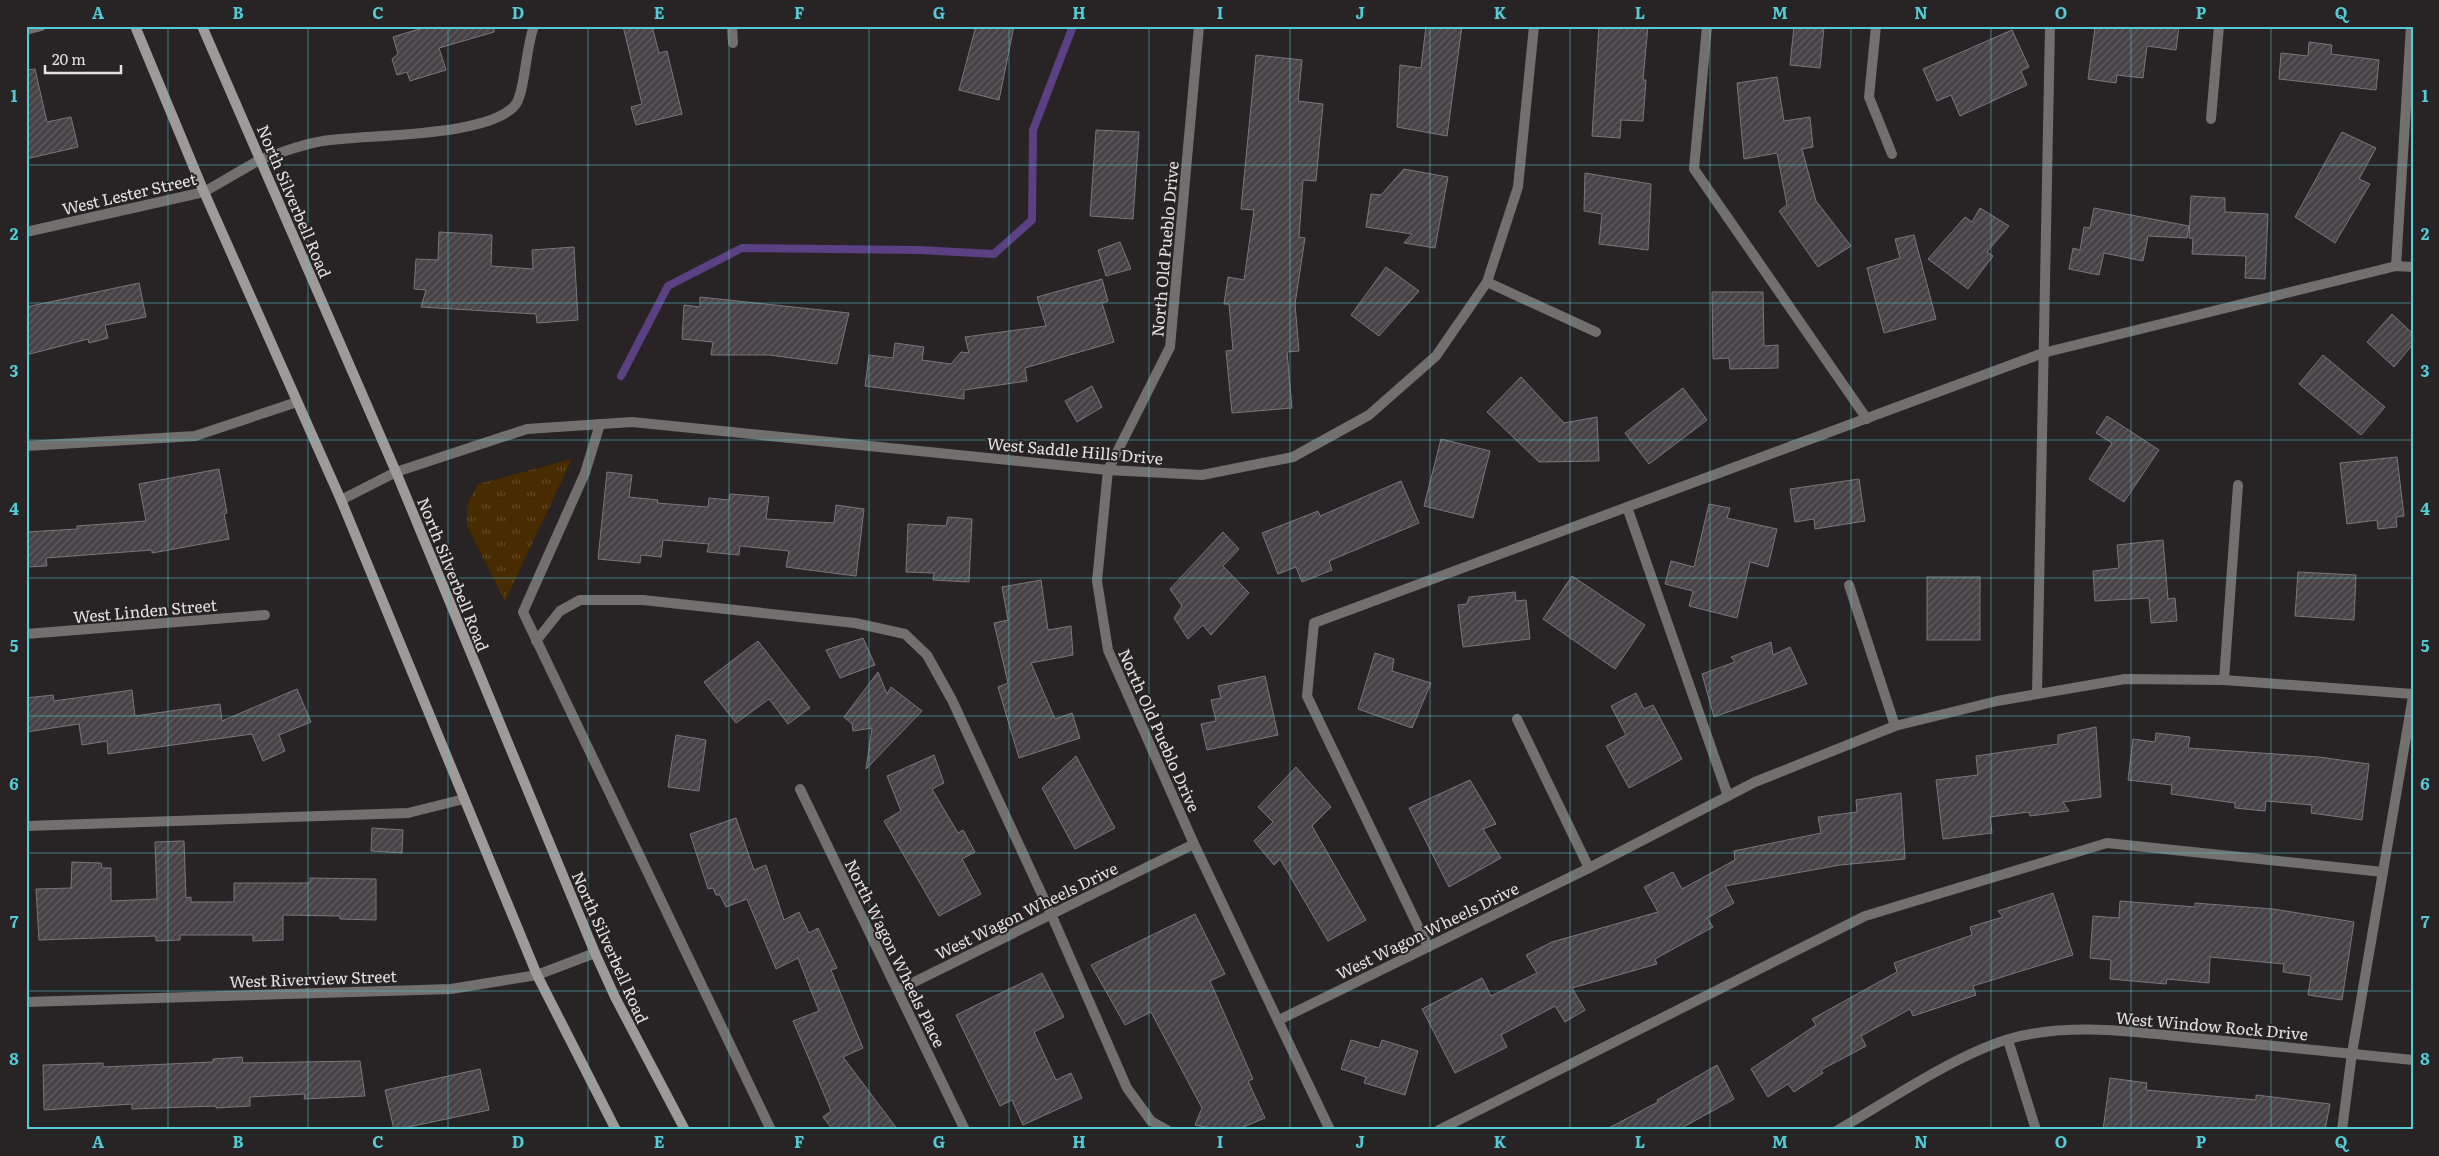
<svg xmlns="http://www.w3.org/2000/svg" width="2439" height="1156" viewBox="0 0 2439 1156" font-family="Literata,serif">
  <style>
    .park { fill: url(#park-tufts) }
    .lines { fill: none; stroke-linecap: round; stroke-linejoin: round }
    .stream { stroke: #5b4084; stroke-width: 8 }
    .building { fill: url(#building-hatch); stroke: #7a7679 }
    .service { stroke: #726f6f; stroke-width: 10 }
    .minor { stroke: #726f6f; stroke-width: 10 }
    .secondary { stroke: #9e9a99; stroke-width: 10 }
    .grid { fill: none; stroke: #52ccd6; stroke-width: 1; stroke-opacity: 0.55 }
    .labels { text-anchor: middle; dominant-baseline: central; stroke-width: 4; stroke-linejoin: round; paint-order: stroke }
    .street-label { font-size: 16px; fill: #e5e2e3; stroke: #282324 }
    .neatline { fill: none; stroke: #52ccd6; stroke-width: 2 }
    .grid-label { font-size: 16px; text-anchor: middle; font-weight: bold; fill: #52ccd6 }
  </style>
  <defs>
    <pattern id="park-tufts" width="24" height="20" patternUnits="userSpaceOnUse" patternTransform="scale(1.25)"><rect width="24" height="20" fill="#492b00"/><path d="M3 7l-1-3M5 7V3M7 7l1-3M15 17l-1-3M17 17v-4M19 17l1-3" fill="none" stroke="#634925"/></pattern>
    <pattern id="building-hatch" width="6" height="6" patternUnits="userSpaceOnUse" patternTransform="scale(1.25)"><rect width="6" height="6" fill="#464245"/><path d="M-1 1l2-2M0 6l6-6M5 7l2-2" fill="none" stroke="#615d60"/></pattern>
  </defs>
  <rect width="100%" height="100%" fill="#282324"/>
  <!-- park -->
  <polygon class="park" points="572,459 505,601 467,526 467,505 478,484"/>
  <g class="lines">
    <!-- stream -->
    <polyline class="stream" points="621,376 668,286 742,248 919,250 994,254 1032,220 1033,130 1073,26"/>
  </g>
  <!-- building -->
  <g class="building">
    <polygon points="429,26 494,26 494,32 439,48 446,70 410,81 407,72 397,75 392,59 398,54 393,37"/>
    <polygon points="623,26 652,26 659,53 667,51 682,114 636,125 631,107 642,104"/>
    <polygon points="976,26 1014,26 999,100 959,90"/>
    <polygon points="1426,26 1462,26 1447,136 1397,127 1400,65 1421,68"/>
    <polygon points="1599,26 1648,26 1643,80 1646,80 1643,121 1621,120 1620,138 1592,136"/>
    <polygon points="1794,26 1824,27 1820,68 1790,65"/>
    <polygon points="2097,26 2179,26 2176,50 2147,46 2143,78 2117,75 2116,83 2088,79 2095,28"/>
    <polygon points="2012,30 2029,67 2021,71 2027,85 1960,116 1951,95 1937,101 1923,69"/>
    <polygon points="2309,42 2332,45 2331,54 2379,60 2376,90 2279,79 2281,53 2308,56"/>
    <polygon points="1256,55 1302,60 1298,101 1323,104 1316,181 1303,180 1299,237 1305,238 1295,304 1299,351 1287,352 1292,408 1232,413 1226,351 1233,350 1229,304 1224,304 1228,277 1244,280 1254,210 1241,209"/>
    <polygon points="35,69 47,122 71,117 78,147 26,159 26,70"/>
    <polygon points="1777,77 1784,121 1810,117 1813,147 1802,149 1816,201 1851,246 1818,267 1779,211 1787,205 1777,153 1744,159 1737,83"/>
    <polygon points="1096,130 1139,132 1133,219 1090,216"/>
    <polygon points="2342,132 2376,148 2359,179 2370,184 2335,243 2295,217"/>
    <polygon points="1404,169 1448,177 1435,248 1404,243 1412,234 1366,227 1371,194 1381,195"/>
    <polygon points="1585,173 1651,184 1648,250 1599,244 1602,214 1584,211"/>
    <polygon points="2191,196 2225,198 2225,212 2268,214 2265,279 2245,278 2246,256 2192,254 2193,239 2189,238"/>
    <polygon points="1980,208 2009,226 1987,252 1993,256 1968,289 1928,259 1965,217 1972,222"/>
    <polygon points="2094,208 2189,226 2187,238 2148,236 2143,261 2104,253 2099,275 2069,269 2073,248 2080,250 2084,227 2090,228"/>
    <polygon points="439,232 492,235 491,266 533,269 532,250 574,247 578,320 537,323 536,314 421,307 426,290 414,289 416,259 438,260"/>
    <polygon points="1914,235 1936,319 1884,333 1867,268 1900,258 1895,239"/>
    <polygon points="1120,242 1131,269 1106,276 1098,250"/>
    <polygon points="1386,267 1419,291 1379,336 1351,315"/>
    <polygon points="1102,279 1108,301 1102,303 1114,342 1025,368 1027,381 964,390 964,399 865,386 869,355 893,358 895,343 924,347 922,360 951,364 961,352 969,353 965,337 1046,326 1037,297"/>
    <polygon points="139,283 146,317 105,325 108,338 89,343 88,339 26,355 26,307"/>
    <polygon points="1712,292 1763,292 1764,346 1778,345 1778,368 1730,369 1729,358 1713,359"/>
    <polygon points="700,297 849,313 837,364 769,355 711,355 713,342 682,339 684,305 700,307"/>
    <polygon points="2392,314 2413,334 2413,344 2394,367 2367,342"/>
    <polygon points="2323,355 2385,407 2361,435 2299,384"/>
    <polygon points="1521,377 1564,423 1597,417 1599,461 1539,462 1487,412"/>
    <polygon points="1092,386 1102,407 1077,422 1065,401"/>
    <polygon points="1683,388 1707,420 1649,464 1625,433"/>
    <polygon points="2107,416 2159,450 2124,502 2089,479 2112,443 2096,433"/>
    <polygon points="1441,439 1490,451 1473,518 1424,506"/>
    <polygon points="2397,457 2404,516 2396,517 2397,527 2378,529 2377,520 2347,524 2340,463"/>
    <polygon points="219,469 227,513 224,514 229,539 152,553 152,550 46,558 47,566 26,567 26,532 77,529 77,526 146,521 139,484"/>
    <polygon points="607,472 632,475 629,497 658,500 657,503 708,507 709,498 729,500 730,494 769,497 766,519 834,523 836,505 864,509 856,576 786,567 789,551 740,546 739,555 707,552 709,544 663,540 661,557 641,555 640,563 598,559"/>
    <polygon points="1859,479 1865,521 1815,529 1814,519 1795,522 1790,489"/>
    <polygon points="1401,481 1419,523 1329,561 1332,570 1302,582 1296,567 1278,574 1262,533 1318,511 1320,516"/>
    <polygon points="1709,504 1730,508 1727,518 1777,529 1768,567 1750,562 1737,618 1689,606 1693,591 1665,584 1671,561 1694,567"/>
    <polygon points="948,517 972,519 969,582 933,580 934,573 906,572 908,524 946,526"/>
    <polygon points="1223,532 1239,549 1223,566 1249,593 1211,635 1203,625 1188,639 1174,618 1182,606 1170,589"/>
    <polygon points="2163,540 2168,599 2175,598 2177,621 2151,623 2149,598 2095,601 2093,571 2119,568 2117,545"/>
    <polygon points="2298,572 2356,575 2354,620 2295,616"/>
    <polygon points="1572,576 1645,625 1615,669 1543,619"/>
    <rect x="1927" y="577" width="53" height="63"/>
    <polygon points="1041,580 1048,630 1071,626 1073,655 1031,663 1055,719 1072,713 1080,738 1019,758 998,687 1008,683 994,623 1008,620 1002,587"/>
    <polygon points="1515,592 1516,601 1526,600 1530,639 1463,647 1458,605 1467,604 1469,597"/>
    <polygon points="863,638 875,665 840,678 826,650"/>
    <polygon points="758,641 810,708 788,724 769,699 736,723 704,682"/>
    <polygon points="1771,642 1773,655 1790,647 1807,684 1714,717 1702,674 1735,662 1731,657"/>
    <polygon points="1375,653 1394,659 1392,671 1431,683 1412,728 1358,709"/>
    <polygon points="878,672 887,694 891,687 922,711 866,769 872,728 853,731 852,724 844,717"/>
    <polygon points="1265,676 1278,735 1207,750 1201,724 1216,721 1211,700 1221,698 1218,686"/>
    <polygon points="297,689 311,722 279,735 285,751 263,761 252,734 108,754 107,741 82,745 79,724 26,732 26,698 53,695 54,701 132,690 135,716 220,704 222,721"/>
    <polygon points="1636,693 1644,709 1653,705 1682,759 1629,788 1606,746 1626,735 1611,706"/>
    <polygon points="2096,727 2101,797 2063,802 2069,811 2030,816 2029,812 1990,817 1992,833 1943,839 1936,780 1978,775 1976,756 2058,744 2058,735"/>
    <polygon points="2156,733 2190,737 2188,748 2319,757 2369,764 2362,820 2311,813 2312,805 2266,801 2265,811 2235,808 2235,803 2171,794 2172,785 2128,780 2133,739 2155,742"/>
    <polygon points="676,735 706,740 699,791 668,787"/>
    <polygon points="934,755 944,783 932,789 958,833 963,830 975,852 962,859 981,894 939,916 884,821 901,811 887,776"/>
    <polygon points="1076,756 1115,828 1075,849 1042,788"/>
    <polygon points="1296,767 1331,807 1312,826 1366,920 1328,941 1280,859 1274,865 1254,841 1273,822 1258,807"/>
    <polygon points="1470,780 1496,824 1483,829 1501,858 1449,887 1409,808"/>
    <polygon points="1901,793 1905,859 1840,865 1725,886 1734,903 1707,918 1713,927 1655,959 1657,964 1572,988 1585,1010 1565,1022 1555,1006 1501,1035 1507,1047 1455,1073 1422,1009 1482,978 1491,996 1537,973 1526,955 1552,942 1658,912 1644,887 1673,872 1682,889 1735,860 1734,851 1821,833 1818,817 1857,812 1856,800"/>
    <polygon points="736,818 754,870 766,865 784,920 799,912 809,933 818,928 837,968 831,970 863,1048 843,1057 898,1130 833,1130 823,1117 831,1111 793,1021 819,1011 798,958 776,969 747,899 726,907 720,895 716,895 713,888 708,889 690,834"/>
    <polygon points="372,828 403,830 402,853 371,851"/>
    <polygon points="184,841 186,898 191,897 191,902 234,902 234,883 310,883 310,878 376,879 376,920 340,919 340,916 283,915 283,940 253,941 253,935 180,935 180,940 156,941 156,936 39,940 36,889 71,888 72,862 101,863 102,868 111,868 111,901 157,899 155,842"/>
    <polygon points="2053,893 2073,955 1973,986 1976,995 1913,1016 1910,1009 1861,1036 1866,1046 1821,1070 1823,1073 1794,1092 1788,1084 1768,1097 1751,1069 1816,1025 1812,1019 1897,972 1894,963 1972,935 1970,927 2003,917 1998,911"/>
    <polygon points="2120,901 2195,907 2195,903 2273,909 2354,922 2342,1000 2308,995 2311,976 2283,972 2284,964 2210,957 2209,983 2167,979 2166,984 2110,979 2111,960 2090,958 2093,916 2119,918"/>
    <polygon points="1195,914 1225,974 1210,981 1253,1079 1248,1081 1265,1118 1236,1130 1219,1130 1195,1125 1202,1108 1151,1012 1125,1025 1091,965"/>
    <polygon points="1042,973 1064,1017 1034,1032 1056,1080 1071,1073 1082,1098 1023,1125 1012,1100 1000,1106 956,1015"/>
    <polygon points="1351,1040 1379,1048 1382,1040 1418,1051 1405,1095 1364,1083 1366,1077 1341,1069"/>
    <polygon points="242,1057 243,1063 360,1061 365,1096 304,1099 305,1094 250,1097 250,1106 216,1108 216,1106 132,1109 132,1104 44,1110 43,1065 103,1063 103,1067 213,1062 213,1059"/>
    <polygon points="1717,1065 1734,1099 1678,1130 1605,1130 1658,1102 1657,1100"/>
    <polygon points="480,1069 489,1110 394,1130 385,1090"/>
    <polygon points="2110,1078 2147,1083 2146,1090 2256,1100 2256,1095 2330,1104 2325,1130 2103,1130"/>
  </g>
  <g class="lines">
    <!-- service -->
    <g class="service">
      <polyline points="732,26 733,43"/>
      <polyline points="1707,26 1694,169 1867,419"/>
      <polyline points="26,30 41,26"/>
      <path d="M261,159C281,153 302,144 323,141C365,134 491,138 516,104C525,91 526,46 534,26"/>
      <polyline points="2396,266 2411,26"/>
      <polyline points="600,424 585,473 523,612 771,1130"/>
      <polyline points="26,446 195,436 297,402"/>
      <polyline points="1627,507 1728,796"/>
      <polyline points="536,641 560,611 580,600 643,600 855,623 905,634 927,655 952,700 1051,914 1127,1088 1151,1121 1167,1130"/>
      <polyline points="2037,694 2050,26"/>
      <polyline points="26,826 408,813 464,799"/>
      <polyline points="1428,947 1307,696 1314,623 2043,353 2396,266 2413,267"/>
      <polyline points="1439,1130 1865,916 2107,843 2383,872"/>
      <polyline points="2342,1130 2352,1053 2413,696"/>
    </g>
    <!-- minor -->
    <g class="minor">
      <polyline points="1199,26 1170,347 1108,470 1097,581 1108,650 1194,844 1330,1130"/>
      <polyline points="1876,26 1869,97 1892,154"/>
      <polyline points="2211,119 2219,26"/>
      <polyline points="26,232 204,192 261,159"/>
      <polyline points="1487,282 1596,332"/>
      <polyline points="341,500 396,472 527,429 632,422 1108,470 1202,475 1293,457 1369,415 1436,356 1487,282 1518,187 1534,26"/>
      <polyline points="1849,585 1895,726"/>
      <polyline points="26,634 265,615"/>
      <polyline points="2224,680 2238,485"/>
      <polyline points="1517,719 1589,868"/>
      <polyline points="800,789 965,1130"/>
      <polyline points="898,990 1194,844"/>
      <polyline points="26,1002 451,989 537,975 595,953"/>
      <polyline points="1279,1020 1589,868 1755,782 1895,726 1997,701 2125,679 2224,680 2413,694"/>
      <polyline points="2008,1040 2036,1130"/>
      <path d="M1838,1130C1888,1101 1955,1055 2009,1039C2072,1021 2140,1033 2205,1039C2274,1046 2344,1053 2413,1060"/>
    </g>
    <!-- secondary -->
    <g class="secondary">
      <polyline points="135,26 204,192 341,500 537,975 616,1130"/>
      <polyline points="202,26 396,472 595,953 615,997 685,1130"/>
    </g>
  </g>
  <!-- grid -->
  <path class="grid" d="M168,26V1130M308,26V1130M448,26V1130M588,26V1130M729,26V1130M869,26V1130M1009,26V1130M1149,26V1130M1290,26V1130M1430,26V1130M1570,26V1130M1710,26V1130M1851,26V1130M1991,26V1130M2131,26V1130M2271,26V1130M26,165H2413M26,303H2413M26,440H2413M26,578H2413M26,716H2413M26,853H2413M26,991H2413"/>
  <g class="labels">
    <!-- street labels -->
    <g class="street-label">
      <text transform="translate(129 193) rotate(-13)">West Lester Street</text>
      <text transform="translate(295 201) rotate(67)">North Silverbell Road</text>
      <text transform="translate(1164 249) rotate(-85)">North Old Pueblo Drive</text>
      <text transform="translate(1075 450) rotate(5)">West Saddle Hills Drive</text>
      <text transform="translate(454 574) rotate(68)">North Silverbell Road</text>
      <text transform="translate(145 610) rotate(-5)">West Linden Street</text>
      <text transform="translate(1160 730) rotate(66)">North Old Pueblo Drive</text>
      <text transform="translate(1026 910) rotate(-26)">West Wagon Wheels Drive</text>
      <text transform="translate(1427 930) rotate(-26)">West Wagon Wheels Drive</text>
      <text transform="translate(611 947) rotate(66)">North Silverbell Road</text>
      <text transform="translate(896 953) rotate(64)">North Wagon Wheels Place</text>
      <text transform="translate(313 978) rotate(-2)">West Riverview Street</text>
      <text transform="translate(2212 1025) rotate(5)">West Window Rock Drive</text>
    </g>
  </g>
  <!-- border -->
  <rect width="2439" height="1156" fill="none" stroke="#282324" stroke-width="55"/>
  <!-- scale -->
  <path d="M45 65v8h76v-8" fill="none" stroke="#e5e2e3" stroke-width="2.5"/>
  <text x="52" y="65" font-size="15" fill="#e5e2e3" stroke="#282324" stroke-width="4" paint-order="stroke">20 m</text>
  <rect x="28" y="28" width="2384" height="1100" class="neatline"/>
  <g class="grid-label">
    <text x="98" y="19">A</text>
    <text x="238" y="19">B</text>
    <text x="378" y="19">C</text>
    <text x="518" y="19">D</text>
    <text x="659" y="19">E</text>
    <text x="799" y="19">F</text>
    <text x="939" y="19">G</text>
    <text x="1079" y="19">H</text>
    <text x="1220" y="19">I</text>
    <text x="1360" y="19">J</text>
    <text x="1500" y="19">K</text>
    <text x="1640" y="19">L</text>
    <text x="1780" y="19">M</text>
    <text x="1921" y="19">N</text>
    <text x="2061" y="19">O</text>
    <text x="2201" y="19">P</text>
    <text x="2341" y="19">Q</text>
    <text x="14" y="102">1</text>
    <text x="2425" y="102">1</text>
    <text x="14" y="240">2</text>
    <text x="2425" y="240">2</text>
    <text x="14" y="377">3</text>
    <text x="2425" y="377">3</text>
    <text x="14" y="515">4</text>
    <text x="2425" y="515">4</text>
    <text x="14" y="652">5</text>
    <text x="2425" y="652">5</text>
    <text x="14" y="790">6</text>
    <text x="2425" y="790">6</text>
    <text x="14" y="928">7</text>
    <text x="2425" y="928">7</text>
    <text x="14" y="1065">8</text>
    <text x="2425" y="1065">8</text>
    <text x="98" y="1148">A</text>
    <text x="238" y="1148">B</text>
    <text x="378" y="1148">C</text>
    <text x="518" y="1148">D</text>
    <text x="659" y="1148">E</text>
    <text x="799" y="1148">F</text>
    <text x="939" y="1148">G</text>
    <text x="1079" y="1148">H</text>
    <text x="1220" y="1148">I</text>
    <text x="1360" y="1148">J</text>
    <text x="1500" y="1148">K</text>
    <text x="1640" y="1148">L</text>
    <text x="1780" y="1148">M</text>
    <text x="1921" y="1148">N</text>
    <text x="2061" y="1148">O</text>
    <text x="2201" y="1148">P</text>
    <text x="2341" y="1148">Q</text>
  </g>
</svg>
